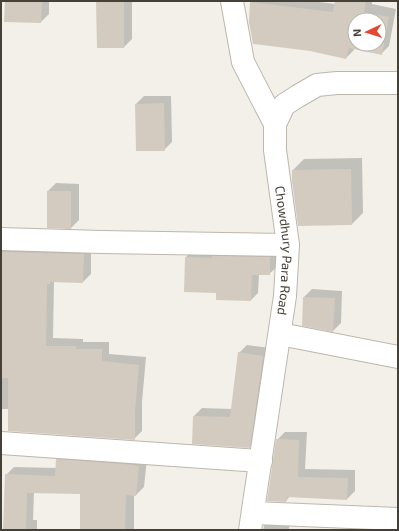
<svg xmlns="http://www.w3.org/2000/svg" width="399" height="531" viewBox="0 0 399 531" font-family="'Exo 2',sans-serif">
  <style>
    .shadow { fill: #0003; fill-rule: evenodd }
    .building { fill: #d3cbc0; fill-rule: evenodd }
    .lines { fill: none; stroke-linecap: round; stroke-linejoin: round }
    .minor-casing { stroke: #bdb7ac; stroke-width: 24 }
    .minor { stroke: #fff; stroke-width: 22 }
    .labels { text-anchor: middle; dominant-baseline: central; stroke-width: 4; stroke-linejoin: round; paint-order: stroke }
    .street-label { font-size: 13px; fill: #454038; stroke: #fff }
  </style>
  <rect width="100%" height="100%" fill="#f3f0e9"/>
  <!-- shadow -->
  <g class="shadow">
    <polygon points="6,1 49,1 49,14 41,22"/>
    <polygon points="97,1 132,1 132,39 124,47 98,47"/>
    <path d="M252,1H311L335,4L336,1H372V4L396,9L389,46L381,54L354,48V50L346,58L250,22ZM355,20H379V44H355Z"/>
    <polygon points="144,96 171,96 172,142 164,150 136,104"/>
    <polygon points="362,158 363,213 352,224 293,170 304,159"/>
    <polygon points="56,183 79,184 79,220 71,228 48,191"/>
    <polygon points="1,243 91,247 91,274 83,282 54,281 53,338 83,339 83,342 109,342 109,354 146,357 142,402 142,431 134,439 9,409 1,409"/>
    <polygon points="193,250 277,250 277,267 269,274 259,274 258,293 251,300 217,299 217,292 186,257"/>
    <polygon points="312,289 342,291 341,323 333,331 304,297"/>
    <polygon points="247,345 271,348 257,439 249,447 194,416 202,408 232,409 239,353"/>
    <polygon points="285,432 307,432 305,469 355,470 355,491 347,499 290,496 286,501 277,440"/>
    <polygon points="65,452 147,459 144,487 136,495 134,495 134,530 81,530 81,493 34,492 33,520 37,520 37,530 4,530 6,475 14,467 57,468 57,460"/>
    <polygon points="272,518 290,519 289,530 263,530 264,526"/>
  </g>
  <!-- building -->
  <g class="building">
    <polygon points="5,1 42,1 41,23 4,22"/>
    <polygon points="96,1 124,1 124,48 97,48"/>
    <path d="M335,1H366L364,12L389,17L382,55L349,48L346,59L310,51L253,44L249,22L250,2L333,12ZM355,20H379V44H355Z"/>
    <polygon points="164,103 165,151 136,151 135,104"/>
    <polygon points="351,169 352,225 298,226 292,181 292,170"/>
    <polygon points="47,191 71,191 71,229 47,228"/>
    <polygon points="1,252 84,254 83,283 50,282 50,284 47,284 46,346 76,346 76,349 102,349 102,361 139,365 135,411 135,440 8,431 8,378 1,378"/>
    <polygon points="212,256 270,257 270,275 252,275 251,301 216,300 216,293 184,292 185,257 212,258"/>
    <polygon points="303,297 335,298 333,332 302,326"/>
    <polygon points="238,352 263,356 250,448 192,444 193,416 230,417"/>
    <polygon points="276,439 299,440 298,477 348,478 347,500 287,497 286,502 267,501"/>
    <polygon points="56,459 135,465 135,466 139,466 136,496 126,495 125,530 80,530 80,494 27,493 26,530 3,530 5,474 55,476"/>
  </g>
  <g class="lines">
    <!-- minor casing -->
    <g class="minor-casing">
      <g id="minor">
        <path id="s1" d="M232,1L243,62L275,124V150L288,245L285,296L250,530"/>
        <polyline points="275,124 284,105 298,96 317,85 337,83 398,83"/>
        <polyline points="1,239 101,242 288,245"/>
        <polyline points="280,334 398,357"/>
        <polyline points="1,443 261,461"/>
        <polyline points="253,513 398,519"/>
      </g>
    </g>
    <!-- minor -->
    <use href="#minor" class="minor"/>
  </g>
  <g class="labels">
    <!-- street labels -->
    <g class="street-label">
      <text stroke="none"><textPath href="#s1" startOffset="259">Chowdhury Para Road</textPath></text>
    </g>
  </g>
  <!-- border -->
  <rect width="399" height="531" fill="none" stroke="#454038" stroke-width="4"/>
  <!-- north arrow -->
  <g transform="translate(367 32) rotate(266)"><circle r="19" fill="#ffffff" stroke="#b5b3af"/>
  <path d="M0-3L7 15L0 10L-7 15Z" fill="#e24930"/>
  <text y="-6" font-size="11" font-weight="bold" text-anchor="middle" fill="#454038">N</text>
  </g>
</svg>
